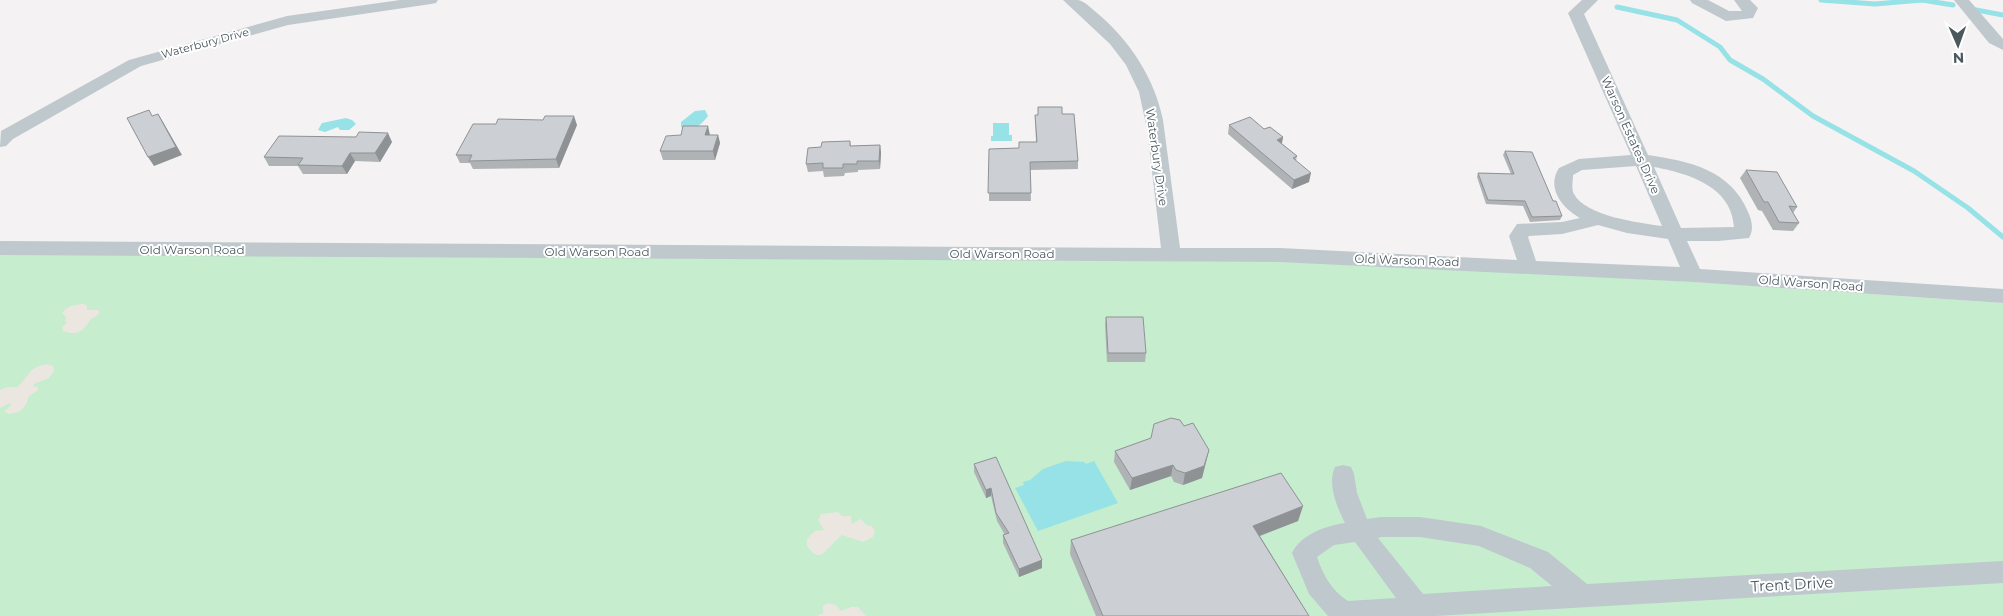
<svg xmlns="http://www.w3.org/2000/svg" width="2003" height="616" viewBox="0 0 2003 616" font-family="Montserrat,sans-serif">
  <style>
    .green { fill: #c5edce }
    .sand { fill: #ece6e0 }
    .water { fill: #96e2e6 }
    .lines { fill: none; stroke-linecap: round; stroke-linejoin: round }
    .stream { stroke: #96e2e6; stroke-width: 5 }
    .minor { fill: #bfc8cd; fill-rule: evenodd }
    .wall { fill: #afb3b6 }
    .shaded-wall { fill: #8f9294 }
    .building { fill: #ccd0d4; stroke: #8f9294 }
    .labels { text-anchor: middle; dominant-baseline: central; stroke-width: 4; stroke-linejoin: round; paint-order: stroke }
    .far-street-label { font-size: 11px; fill: #4b585e; stroke: #fff }
    .street-label { font-size: 12px; fill: #4b585e; stroke: #fff }
    .near-street-label { font-size: 15px; fill: #4b585e; stroke: #fff }
  </style>
  <rect width="100%" height="100%" fill="#f4f2f2"/>
  <!-- green -->
  <polygon class="green" points="0,254 1328,262 1695,282 2003,303 2003,616 0,616"/>
  <!-- sand -->
  <g class="sand">
    <path d="M84,304L87,306V310H99V314C96,317 91,318 89,322C82,332 76,336 63,331L62,327L67,323L65,321L66,317L62,313C66,306 76,304 84,304Z"/>
    <path d="M47,364L53,366L54,371L49,378L34,384L33,386L38,387V390L28,397C27,407 21,412 10,414L4,412L11,405L10,403L0,408V390L7,387H17C30,377 27,367 47,364Z"/>
    <path d="M838,512L842,516H851L852,524L860,519L863,521L866,525L872,526L875,531L873,537L863,542L842,535C838,539 834,542 830,547C820,557 817,559 807,546V539L815,531L824,530L818,520L821,514Z"/>
    <polygon points="828,603 836,605 841,611 851,607 858,607 866,616 817,616 823,613 823,606"/>
  </g>
  <!-- water -->
  <g class="water">
    <path d="M705,110L708,116C701,125 692,133 681,127V122L695,111Z"/>
    <polygon points="346,118 352,120 356,124 349,130 340,130 338,127 325,132 318,130 322,123"/>
    <polygon points="993,123 1009,123 1009,135 1012,135 1012,141 991,141 991,136 993,136"/>
    <polygon points="1066,461 1084,462 1086,464 1094,461 1118,503 1038,531 1015,488 1024,485 1023,482 1030,480 1043,469"/>
  </g>
  <g class="lines">
    <!-- stream -->
    <g class="stream">
      <polyline points="1821,0 1875,4 1922,0 1953,5"/>
      <polyline points="1617,7 1677,20 1720,47 1730,60 1763,79 1813,116 1914,171 1968,208 2003,237"/>
      <polyline points="1971,9 2003,15"/>
    </g>
    <!-- minor -->
    <g class="minor">
      <polygon points="400,0 438,0 436,3 431,4 288,25 141,66 13,139 6,146 0,147 1,131 129,60 287,16"/>
      <path d="M1063,0C1067,0 1073,0 1078,0C1085,1 1092,9 1097,13C1130,41 1154,77 1163,120L1180,248H1280L1517,260L1509,236L1517,224L1562,222L1580,218C1562,208 1546,188 1559,168L1579,159L1631,155L1568,13L1582,0H1598L1584,14L1648,155C1689,161 1731,170 1748,212C1752,221 1754,229 1749,238L1718,241H1687L1700,269L2003,289V303L1693,282L1280,262L0,255V241L1161,248L1147,129L1139,92L1126,65L1110,44ZM1636,166L1662,226C1640,223 1585,216 1574,194C1571,189 1573,181 1573,175L1582,170ZM1654,167C1687,173 1732,186 1734,227L1681,228ZM1598,225L1627,233L1668,239L1680,267L1536,261L1528,237L1529,236L1562,234Z"/>
      <polygon points="1690,0 1708,0 1729,11 1742,11 1734,0 1750,0 1758,8 1753,18 1726,21 1692,3"/>
      <polygon points="1954,0 1969,0 2003,39 2003,50 1989,43"/>
      <path d="M1343,465L1351,467L1354,474L1357,493L1367,519L1381,517H1420L1481,526L1548,552L1587,584L2003,561V583L1435,616H1328L1309,594L1292,553C1301,534 1326,526 1345,523C1337,507 1327,484 1335,467ZM1381,537H1420L1479,546L1530,568L1552,586L1423,594L1378,538ZM1355,542L1396,598L1348,601C1332,591 1323,575 1317,557L1334,545Z"/>
    </g>
  </g>
  <!-- wall -->
  <g class="wall">
    <polygon points="1038,107 1062,114 1078,161 1078,169 1030,170 1031,201 989,201 989,149 1018,148 1036,142 1035,115 1038,115"/>
    <polygon points="577,125 559,168 473,169 470,163 460,163 456,155"/>
    <polygon points="1229,125 1283,137 1282,144 1297,156 1296,161 1309,182 1292,189 1228,134"/>
    <polygon points="710,135 718,135 720,143 715,160 663,160 660,151"/>
    <polygon points="850,141 851,146 880,145 881,153 880,169 858,170 858,172 845,173 844,176 824,177 823,171 808,172 806,164 821,147"/>
    <polygon points="392,142 380,162 355,161 347,174 303,174 298,166 269,166 264,157"/>
    <polygon points="1505,151 1553,201 1562,216 1560,220 1530,222 1523,206 1486,204 1477,177 1478,173 1511,174 1503,155"/>
    <polygon points="1746,170 1797,207 1793,213 1799,223 1793,231 1773,230 1762,211 1758,210 1740,178"/>
    <polygon points="1106,317 1146,353 1145,362 1107,362 1105,325"/>
    <polygon points="1184,426 1209,450 1202,478 1183,485 1174,482 1171,476 1130,490 1114,462 1115,451"/>
    <polygon points="974,464 1042,560 1042,568 1019,577 1003,543 1003,535 1005,535 997,521 991,496 986,498 974,472"/>
    <polygon points="1303,506 1298,521 1260,536 1309,616 1096,616 1070,554 1071,540"/>
  </g>
  <!-- shaded-wall -->
  <g class="shaded-wall">
    <polygon points="158,114 163,122 182,155 154,166 148,157"/>
    <polygon points="574,116 577,125 559,168 556,159"/>
    <polygon points="708,126 710,135 707,144 705,135"/>
    <polygon points="388,133 392,142 380,162 375,153"/>
    <polygon points="718,135 720,143 715,160 713,151"/>
    <polygon points="1283,137 1281,146 1277,140"/>
    <polygon points="880,145 881,153 880,169 879,161"/>
    <polygon points="350,153 355,161 347,174 342,166"/>
    <polygon points="1311,173 1309,182 1292,189 1294,180"/>
    <polygon points="1209,450 1202,478 1183,485 1185,473"/>
    <polygon points="1173,465 1171,476 1130,490 1132,478"/>
    <polygon points="991,488 991,496 986,498 986,490"/>
    <polygon points="1303,506 1298,521 1249,540 1253,526"/>
    <polygon points="1042,560 1042,568 1019,577 1019,569"/>
  </g>
  <!-- building -->
  <g class="building">
    <polygon points="1038,107 1062,107 1062,114 1074,114 1078,161 1030,162 1031,193 988,193 989,149 1019,148 1019,142 1037,142 1035,115 1038,115"/>
    <polygon points="149,110 152,116 158,114 176,147 148,157 127,118"/>
    <polygon points="545,116 574,116 556,159 469,161 472,155 456,155 473,124 496,124 498,119 543,120"/>
    <polygon points="1250,117 1264,129 1270,127 1283,137 1277,140 1297,156 1293,158 1311,173 1294,180 1229,125"/>
    <polygon points="683,126 708,126 705,135 718,135 713,151 660,151 666,136 681,135"/>
    <polygon points="359,132 388,133 375,153 350,153 342,166 298,165 303,158 264,157 279,136 356,137"/>
    <polygon points="850,141 850,146 880,145 879,161 857,161 857,164 843,164 843,168 823,168 823,163 806,164 808,148 821,147 822,142"/>
    <polygon points="1505,151 1532,152 1553,201 1556,201 1562,216 1532,217 1525,201 1488,200 1478,173 1514,174"/>
    <polygon points="1746,170 1777,172 1797,207 1789,206 1799,223 1779,222 1768,202 1764,202"/>
    <polygon points="1106,317 1143,317 1146,353 1108,353"/>
    <polygon points="1171,418 1180,420 1184,426 1193,423 1209,450 1204,466 1185,473 1176,470 1173,465 1132,478 1115,451 1151,438 1154,424"/>
    <polygon points="996,457 1042,560 1019,569 1003,535 1009,533 996,513 991,488 986,490 974,464"/>
    <polygon points="1281,473 1303,506 1253,526 1309,616 1103,616 1071,540"/>
  </g>
  <g class="labels">
    <!-- far-street labels -->
    <g class="far-street-label">
      <text transform="translate(205 43) rotate(-15)">Waterbury Drive</text>
    </g>
    <!-- street labels -->
    <g class="street-label">
      <text transform="translate(1631 135) rotate(66)">Warson Estates Drive</text>
      <text transform="translate(1157 157) rotate(82)">Waterbury Drive</text>
      <text x="192" y="249">Old Warson Road</text>
      <text x="597" y="251">Old Warson Road</text>
      <text x="1002" y="253">Old Warson Road</text>
      <text transform="translate(1407 260) rotate(2)">Old Warson Road</text>
      <text transform="translate(1811 283) rotate(4)">Old Warson Road</text>
    </g>
    <!-- near-street labels -->
    <g class="near-street-label">
      <text transform="translate(1792 584) rotate(-3)">Trent Drive</text>
    </g>
  </g>
  <!-- north arrow -->
  <g transform="translate(1958 45) rotate(178)" stroke="#ffffff" stroke-width="4" paint-order="stroke">
  <path d="M0-4L9 19L0 12L-9 19Z" fill="#4b585e"/>
  <text y="-8" font-size="14" font-weight="bold" text-anchor="middle" fill="#4b585e">N</text>
  </g>
</svg>
